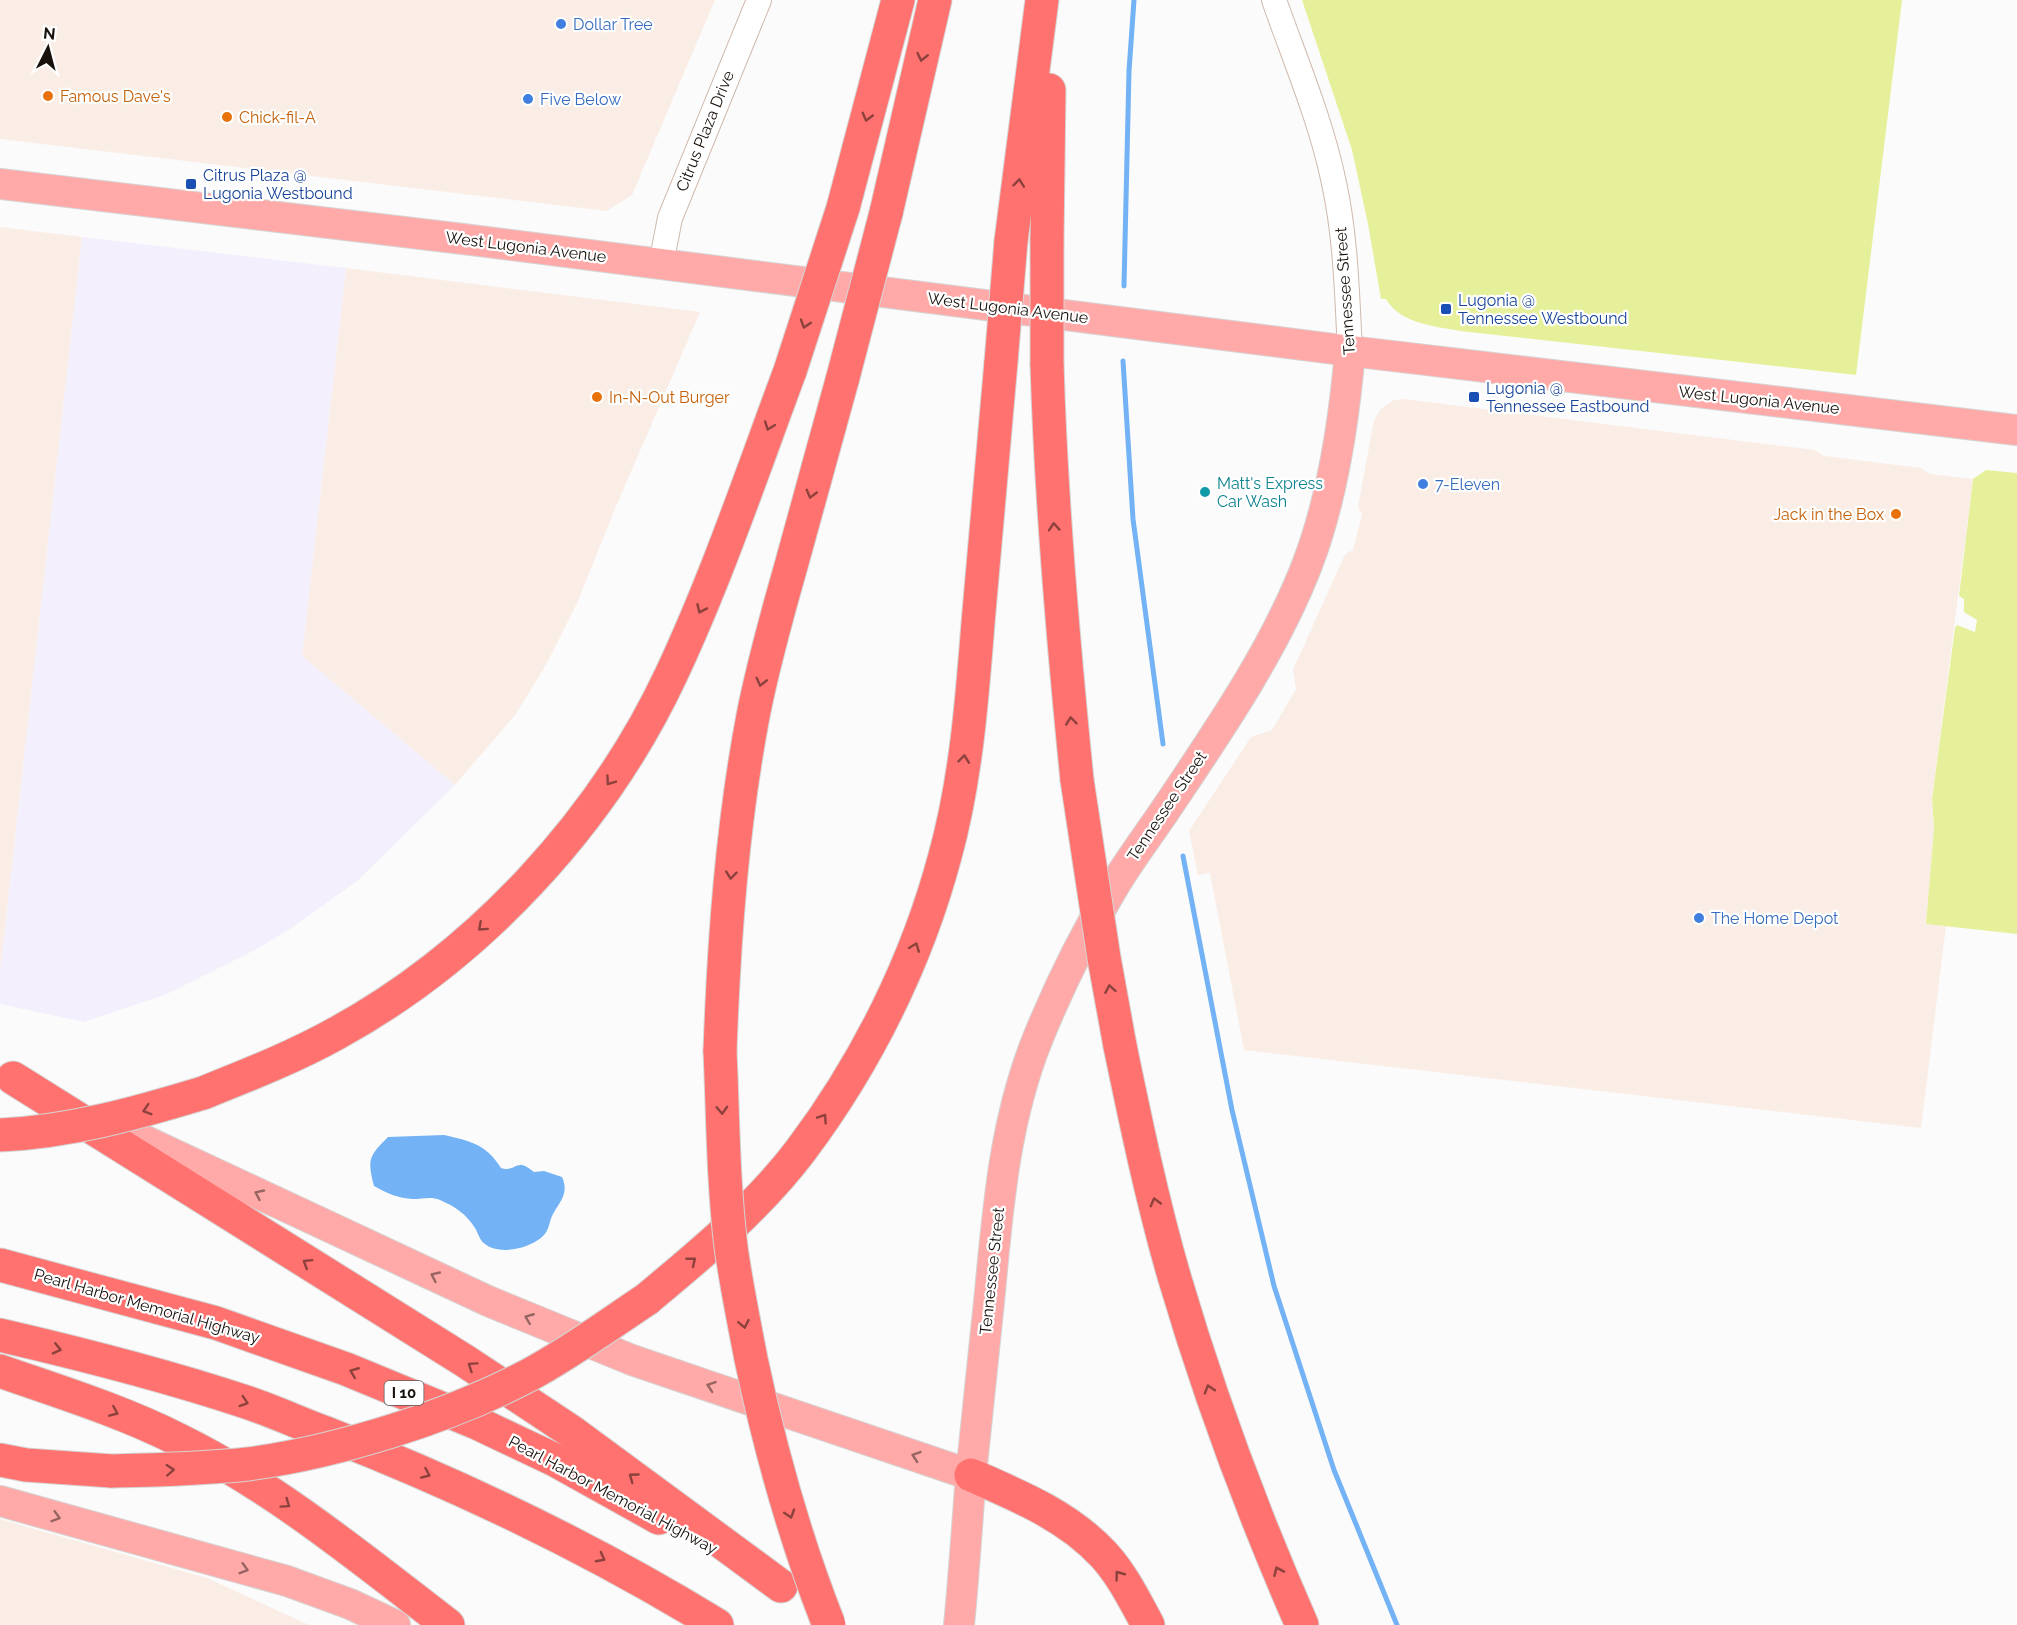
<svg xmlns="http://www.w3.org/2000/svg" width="2017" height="1625" viewBox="0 0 2017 1625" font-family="Raleway,sans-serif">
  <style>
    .built { fill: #faede6 }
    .industrial { fill: #f3effc }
    .green { fill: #e6f09b }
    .water { fill: #73b2f4 }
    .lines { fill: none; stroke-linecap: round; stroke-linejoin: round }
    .stream { stroke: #73b2f4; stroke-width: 5 }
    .minor-casing { stroke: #d0b9ab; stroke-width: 26 }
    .major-casing { stroke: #d5d4d3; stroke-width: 32 }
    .highway-casing { stroke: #d5d4d3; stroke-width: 35 }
    .minor { stroke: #fff; stroke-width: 24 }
    .major { stroke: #ffaaa9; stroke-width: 30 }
    .highway { stroke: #ff726f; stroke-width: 33 }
    .highway-bridge-casing { stroke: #d5d4d3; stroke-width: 35; stroke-linecap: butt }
    .highway-bridge { stroke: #ff726f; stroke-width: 33 }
    .oneway { stroke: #8c413d }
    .oneway2 { stroke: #976562 }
    .shop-dot { fill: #3f7fe0; stroke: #fff; stroke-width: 2 }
    .food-dot { fill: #e8710a; stroke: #fff; stroke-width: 2 }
    .transit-dot { fill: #1a4fb4; stroke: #fff; stroke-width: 2 }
    .culture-dot { fill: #0f9aa8; stroke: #fff; stroke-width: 2 }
    .labels { text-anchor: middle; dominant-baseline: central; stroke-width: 4.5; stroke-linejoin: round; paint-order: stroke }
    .shield { fill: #fff; stroke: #5d5854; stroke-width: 1.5 }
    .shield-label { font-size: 15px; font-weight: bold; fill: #18100b }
    .shop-label { font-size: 16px; fill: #366cbe; stroke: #fff; text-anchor: start }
    .food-label { font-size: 16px; fill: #c56008; stroke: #fff; text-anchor: start }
    .street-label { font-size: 16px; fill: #18100b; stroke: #fff }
    .transit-label { font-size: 16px; fill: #164399; stroke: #fff; text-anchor: start }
    .culture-label { font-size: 16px; fill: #0d838f; stroke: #fff; text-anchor: start }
  </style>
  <rect width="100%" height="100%" fill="#fbfbfb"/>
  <!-- built -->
  <g class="built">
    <polygon points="0,0 715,0 632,195 607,211 0,139"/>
    <polygon points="0,227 82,237 0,973"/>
    <polygon points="346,268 700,312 617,504 577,603 547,663 516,714 455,785 302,656"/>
    <polygon points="1404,399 1815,450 1824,456 1921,468 1930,474 1973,479 1932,799 1934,828 1926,924 1946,926 1921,1128 1244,1050 1210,873 1198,875 1189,831 1251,737 1272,730 1296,689 1293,670 1345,554 1353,550 1362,514 1358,507 1374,420 1381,409 1394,400"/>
    <polygon points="0,1519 207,1578 309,1625 0,1625"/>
  </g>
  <!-- industrial -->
  <polygon class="industrial" points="82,237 346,268 302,656 455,785 357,881 293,927 257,949 167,994 84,1022 0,1004 0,973"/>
  <!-- green -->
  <g class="green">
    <path d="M1302,0H1902L1856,375L1460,331C1435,326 1400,324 1386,299H1381L1368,224L1352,150Z"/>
    <polygon points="1986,470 2017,473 2017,934 1926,924 1934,828 1932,799 1955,628 1957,625 1975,632 1977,620 1964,612 1964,599 1959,596 1973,479"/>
  </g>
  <!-- water -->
  <path class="water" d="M444,1135C470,1141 486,1144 501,1168C517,1173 515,1156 534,1172L544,1171L562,1177C569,1193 561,1200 553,1214C549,1221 550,1228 544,1235C532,1248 500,1256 485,1244C480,1241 478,1233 475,1228C466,1214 456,1207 440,1200C431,1196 423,1199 413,1199C398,1198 388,1194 374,1186C367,1159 369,1156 388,1137Z"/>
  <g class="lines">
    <!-- stream -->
    <g class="stream">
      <polyline points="1124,286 1129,71 1134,0"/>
      <polyline points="1123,361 1133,519 1163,744"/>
      <polyline points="1183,856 1232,1110 1274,1286 1334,1470 1397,1625"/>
    </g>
    <!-- minor casing -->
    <g class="minor-casing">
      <g id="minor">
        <path d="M1274,0C1295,60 1321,120 1334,183C1346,238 1347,295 1350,351"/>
        <polyline points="661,264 670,218 759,0"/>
      </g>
    </g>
    <!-- major casing -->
    <g class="major-casing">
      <g id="major">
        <polyline points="0,184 463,239 1350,351 2017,430"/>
        <polyline points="105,1122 488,1301 632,1360 971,1475"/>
        <polyline points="0,1501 287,1581 350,1604 395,1625"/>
        <path d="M959,1625C964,1575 967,1525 971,1475C977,1414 984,1353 990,1292C998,1206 1005,1119 1038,1038C1059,986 1085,934 1114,886C1129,861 1147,837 1164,812C1215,736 1274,651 1307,565C1333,498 1344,422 1350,351"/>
      </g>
    </g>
    <!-- highway casing -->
    <g class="highway-casing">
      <g id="highway">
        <polyline points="843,208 898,0"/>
        <polyline points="886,213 935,0"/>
        <polyline points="1011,241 1042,0"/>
        <polyline points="1047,241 1049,90"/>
        <path d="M1047,364C1051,503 1063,641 1077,780"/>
        <path d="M1120,1046C1136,1123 1152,1200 1174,1276C1209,1395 1252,1511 1302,1625"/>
        <path d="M720,1051C724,939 732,827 753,716C763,665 777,615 791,566C808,503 826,440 843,377"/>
        <polyline points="13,1078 465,1361 572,1432 781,1586"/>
        <path d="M203,1093C248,1075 294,1057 337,1033C479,955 602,822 671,675C717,577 752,473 790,371"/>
        <polyline points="0,1265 216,1323 346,1369 477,1423 555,1460 659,1518"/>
        <path d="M647,1299C702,1253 758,1207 801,1150C867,1062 917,961 945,856C966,780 972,700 978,623C986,536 994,449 1001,362"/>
        <path d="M0,1335C82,1354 165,1375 246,1402C273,1411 299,1423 326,1433C462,1486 593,1549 717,1625"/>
        <path d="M0,1371C60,1392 122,1411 179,1440C275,1487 363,1560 448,1625"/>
        <polyline points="0,1460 26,1465 112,1471"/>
        <path d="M971,1475C1019,1496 1068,1516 1104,1555C1123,1576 1135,1601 1148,1625"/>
      </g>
    </g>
    <!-- minor -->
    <use href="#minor" class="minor"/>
    <!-- major -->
    <use href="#major" class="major"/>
    <!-- highway -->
    <use href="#highway" class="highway"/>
    <!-- highway-bridge casing -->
    <g class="highway-bridge-casing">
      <g id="highway-bridge">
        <polyline points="1047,241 1047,364"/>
        <polyline points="1001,362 1011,241"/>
        <polyline points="790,371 843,208"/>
        <polyline points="843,377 886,213"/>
        <polyline points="1077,780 1104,958 1120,1046"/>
        <path d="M720,1051C723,1116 723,1182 731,1247C736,1284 744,1322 751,1359C770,1449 795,1539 829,1625"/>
        <path d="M0,1135C70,1132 137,1113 203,1093"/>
        <path d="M112,1471C157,1470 203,1469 248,1464C338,1452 449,1417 529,1375C570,1353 608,1325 647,1299"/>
      </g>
    </g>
    <!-- highway-bridge -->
    <use href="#highway-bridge" class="highway-bridge"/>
  </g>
  <!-- one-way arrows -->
  <defs><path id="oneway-chevron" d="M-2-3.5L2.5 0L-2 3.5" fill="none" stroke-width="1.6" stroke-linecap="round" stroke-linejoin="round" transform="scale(1.5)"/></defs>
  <g class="oneway">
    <use href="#oneway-chevron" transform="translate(922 57) rotate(103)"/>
    <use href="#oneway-chevron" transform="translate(867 117) rotate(105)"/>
    <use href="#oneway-chevron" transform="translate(1019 183) rotate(-83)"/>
    <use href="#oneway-chevron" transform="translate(805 324) rotate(108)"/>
    <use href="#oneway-chevron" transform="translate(769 426) rotate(110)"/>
    <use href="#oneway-chevron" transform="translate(811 494) rotate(105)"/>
    <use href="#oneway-chevron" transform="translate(1054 527) rotate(-94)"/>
    <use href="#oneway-chevron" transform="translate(701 609) rotate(114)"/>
    <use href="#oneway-chevron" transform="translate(761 682) rotate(104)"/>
    <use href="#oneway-chevron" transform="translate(1071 721) rotate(-96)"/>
    <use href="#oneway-chevron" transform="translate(964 759) rotate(-83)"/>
    <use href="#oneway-chevron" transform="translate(610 781) rotate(125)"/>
    <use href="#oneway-chevron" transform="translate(731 875) rotate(96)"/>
    <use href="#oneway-chevron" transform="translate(482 927) rotate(138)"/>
    <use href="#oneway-chevron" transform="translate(915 947) rotate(-69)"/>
    <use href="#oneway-chevron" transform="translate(1110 989) rotate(-100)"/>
    <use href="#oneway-chevron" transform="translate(147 1110) rotate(163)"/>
    <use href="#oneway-chevron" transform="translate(722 1110) rotate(88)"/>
    <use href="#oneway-chevron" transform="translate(823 1118) rotate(-56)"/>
    <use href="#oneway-chevron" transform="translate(1155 1202) rotate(-105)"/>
    <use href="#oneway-chevron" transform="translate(692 1261) rotate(-39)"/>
    <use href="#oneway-chevron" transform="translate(307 1263) rotate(-148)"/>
    <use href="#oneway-chevron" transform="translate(744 1324) rotate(79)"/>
    <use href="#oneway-chevron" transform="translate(57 1349) rotate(13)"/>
    <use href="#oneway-chevron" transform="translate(472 1366) rotate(-146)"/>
    <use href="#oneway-chevron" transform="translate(354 1372) rotate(-158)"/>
    <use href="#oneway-chevron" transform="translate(1209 1389) rotate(-107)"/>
    <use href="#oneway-chevron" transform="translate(244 1402) rotate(18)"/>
    <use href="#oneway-chevron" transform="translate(114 1412) rotate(23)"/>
    <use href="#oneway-chevron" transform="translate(170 1470) rotate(-3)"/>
    <use href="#oneway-chevron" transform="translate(426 1474) rotate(24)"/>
    <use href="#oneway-chevron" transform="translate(633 1477) rotate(-144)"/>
    <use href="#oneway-chevron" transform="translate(286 1504) rotate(35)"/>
    <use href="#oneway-chevron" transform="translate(790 1514) rotate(72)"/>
    <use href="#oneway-chevron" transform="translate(601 1558) rotate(28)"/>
    <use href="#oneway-chevron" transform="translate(1278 1571) rotate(-114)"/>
    <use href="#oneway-chevron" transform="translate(1119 1575) rotate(-127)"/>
  </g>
  <g class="oneway2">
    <use href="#oneway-chevron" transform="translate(259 1194) rotate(-155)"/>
    <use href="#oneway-chevron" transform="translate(435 1276) rotate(-155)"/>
    <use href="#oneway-chevron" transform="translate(529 1318) rotate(-158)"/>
    <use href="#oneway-chevron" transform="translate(711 1386) rotate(-161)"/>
    <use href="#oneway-chevron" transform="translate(916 1456) rotate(-161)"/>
    <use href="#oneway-chevron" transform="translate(56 1517) rotate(16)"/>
    <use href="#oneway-chevron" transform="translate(244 1569) rotate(16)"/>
  </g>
  <!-- markers -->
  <g class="shop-dot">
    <circle cx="561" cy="24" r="6"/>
    <circle cx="528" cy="99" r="6"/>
    <circle cx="1423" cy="484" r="6"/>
    <circle cx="1699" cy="918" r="6"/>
  </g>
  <g class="food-dot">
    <circle cx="48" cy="96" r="6"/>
    <circle cx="227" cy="117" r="6"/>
    <circle cx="597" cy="397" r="6"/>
    <circle cx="1896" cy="514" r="6"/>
  </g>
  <g class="transit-dot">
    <rect x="185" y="178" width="12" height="12" rx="3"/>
    <rect x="1440" y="303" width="12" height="12" rx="3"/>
    <rect x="1468" y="391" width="12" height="12" rx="3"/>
  </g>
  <circle class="culture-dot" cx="1205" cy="492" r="6"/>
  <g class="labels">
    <!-- shield labels -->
    <rect class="shield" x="384.5" y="1381" width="39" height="24" rx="4.5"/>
    <g class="shield-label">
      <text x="404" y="1393">I 10</text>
    </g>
    <!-- shop labels -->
    <g class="shop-label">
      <text x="573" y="24">Dollar Tree</text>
      <text x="540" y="99">Five Below</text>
      <text x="1435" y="484">7-Eleven</text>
      <text x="1711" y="918">The Home Depot</text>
    </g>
    <!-- food labels -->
    <g class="food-label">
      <text x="60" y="96">Famous Dave's</text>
      <text x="239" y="117">Chick-fil-A</text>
      <text x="609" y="397">In-N-Out Burger</text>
      <text x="1884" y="514" text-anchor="end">Jack in the Box</text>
    </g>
    <!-- street labels -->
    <g class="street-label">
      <text transform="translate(705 131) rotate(-68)">Citrus Plaza Drive</text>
      <text transform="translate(526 247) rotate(7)">West Lugonia Avenue</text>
      <text transform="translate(1345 291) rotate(-94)">Tennessee Street</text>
      <text transform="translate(1008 308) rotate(7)">West Lugonia Avenue</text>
      <text transform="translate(1759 400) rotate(6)">West Lugonia Avenue</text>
      <text transform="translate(1167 806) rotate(-56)">Tennessee Street</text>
      <text transform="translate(992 1271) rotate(-84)">Tennessee Street</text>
      <text transform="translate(147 1306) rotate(16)">Pearl Harbor Memorial Highway</text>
      <text transform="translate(613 1495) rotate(28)">Pearl Harbor Memorial Highway</text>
    </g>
    <!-- transit labels -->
    <g class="transit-label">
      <text x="203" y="175">Citrus Plaza @<tspan x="203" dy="18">Lugonia Westbound</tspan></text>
      <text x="1458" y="300">Lugonia @<tspan x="1458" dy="18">Tennessee Westbound</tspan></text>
      <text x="1486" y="388">Lugonia @<tspan x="1486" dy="18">Tennessee Eastbound</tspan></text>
    </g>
    <!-- culture labels -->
    <g class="culture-label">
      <text x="1217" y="483">Matt's Express<tspan x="1217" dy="18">Car Wash</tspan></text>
    </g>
  </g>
  <!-- north arrow -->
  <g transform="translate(48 48) rotate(6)" stroke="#ffffff" stroke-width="4.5" paint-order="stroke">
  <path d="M0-4.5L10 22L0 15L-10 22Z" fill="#18100b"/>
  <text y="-9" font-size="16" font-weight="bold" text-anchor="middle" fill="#18100b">N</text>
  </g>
</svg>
